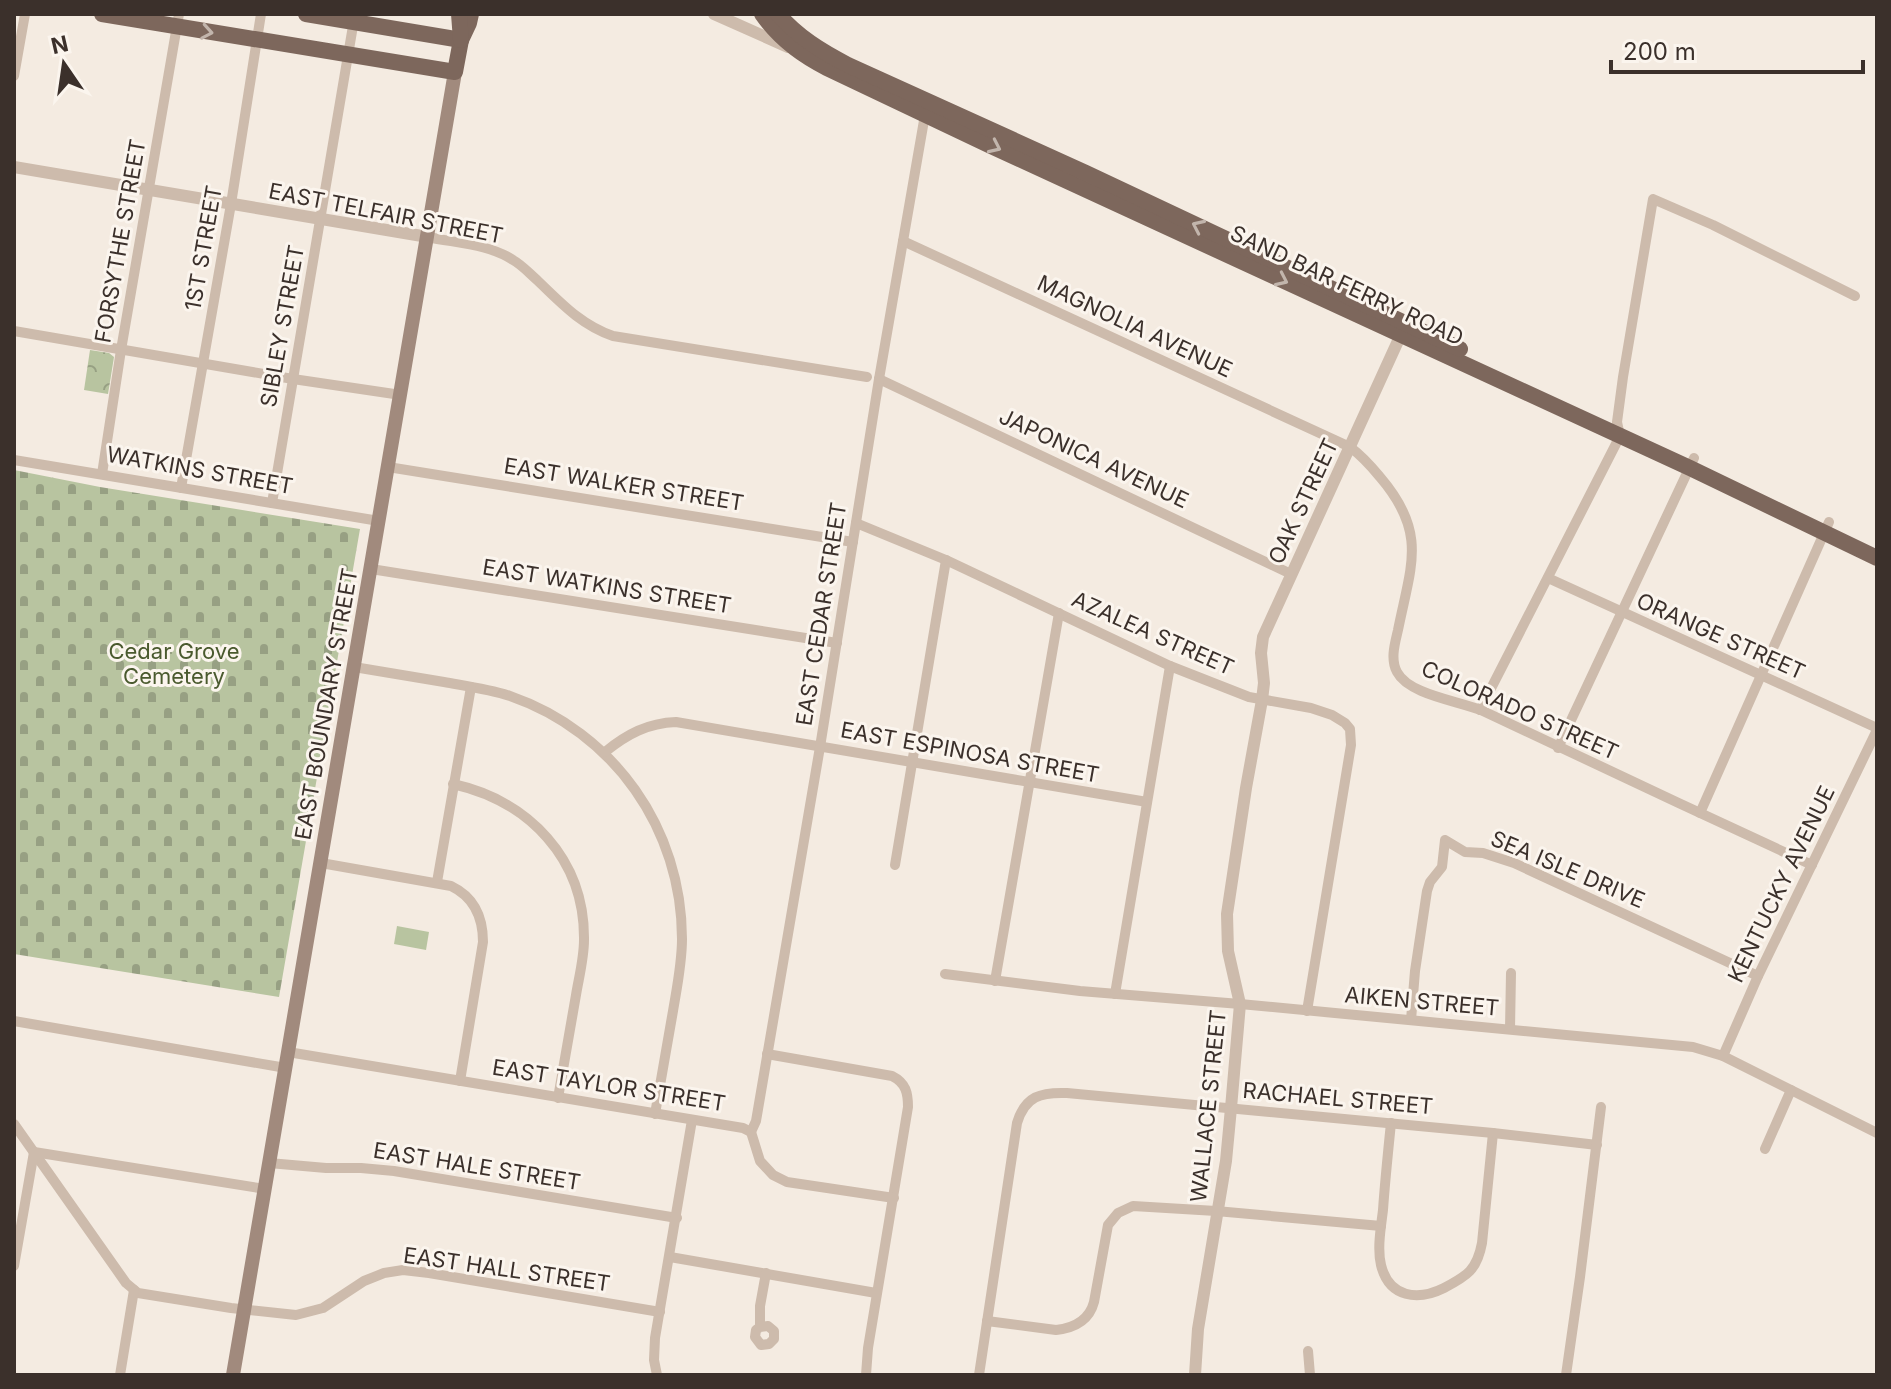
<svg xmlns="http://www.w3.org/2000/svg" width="1891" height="1389" viewBox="0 0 1891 1389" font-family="Inter,sans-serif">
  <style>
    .grass { fill: #b8c4a0 }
    .forest { fill: url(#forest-crowns) }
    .cemetery { fill: url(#cemetery-stones) }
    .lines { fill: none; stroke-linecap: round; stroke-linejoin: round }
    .minor { stroke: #cdbbac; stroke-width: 10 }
    .tertiary { stroke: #cdbbac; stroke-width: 12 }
    .secondary { stroke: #a18a7d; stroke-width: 14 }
    .primary { stroke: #7d675c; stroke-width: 16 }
    .oneway { stroke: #c2b5ac }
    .labels { text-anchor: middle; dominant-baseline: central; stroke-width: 6; stroke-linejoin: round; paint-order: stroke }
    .street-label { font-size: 22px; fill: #3b302b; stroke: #fbf5ee }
    .park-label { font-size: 22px; fill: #4a5a2e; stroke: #fbf5ee }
  </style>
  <defs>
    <pattern id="forest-crowns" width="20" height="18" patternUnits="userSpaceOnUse" patternTransform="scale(2)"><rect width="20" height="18" fill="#b8c4a0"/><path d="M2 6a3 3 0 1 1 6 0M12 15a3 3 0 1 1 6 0" fill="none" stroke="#97a083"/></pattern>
    <pattern id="cemetery-stones" width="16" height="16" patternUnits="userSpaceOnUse" patternTransform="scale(2)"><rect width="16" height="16" fill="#b8c4a0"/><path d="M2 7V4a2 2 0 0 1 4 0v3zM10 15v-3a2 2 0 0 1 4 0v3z" fill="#97a083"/></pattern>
  </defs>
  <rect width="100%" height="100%" fill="#f4ebe1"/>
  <!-- grass -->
  <polygon class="grass" points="397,926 429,932 426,950 394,944"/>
  <!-- forest -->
  <polygon class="forest" points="90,350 109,353 114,357 108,394 84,390"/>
  <!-- cemetery -->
  <polygon class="cemetery" points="14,470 100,487 360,529 279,997 14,954"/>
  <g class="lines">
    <!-- minor -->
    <g class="minor">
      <polyline points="14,76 25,14"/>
      <path d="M428,237C455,243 489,244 513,260C522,265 529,273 537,280C561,303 581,325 613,336L867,377"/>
      <path d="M903,241L1350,447C1362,456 1371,466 1380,477C1428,533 1411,565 1398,630C1395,643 1390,659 1397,672C1409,695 1460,701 1483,711C1593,763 1702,814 1812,865"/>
      <polyline points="14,331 293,379 401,395"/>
      <polyline points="879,379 1291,574"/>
      <polyline points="14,460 379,521"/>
      <polyline points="388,467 853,542"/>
      <polyline points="102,474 121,350 179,14"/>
      <polyline points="181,488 231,204 261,14"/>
      <polyline points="272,503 355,14"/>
      <polyline points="856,523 946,560 1170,666 1249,697 1311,708 1332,715 1345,723 1350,729 1351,745 1307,1011"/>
      <polyline points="371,569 837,643"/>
      <polyline points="1548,578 1877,728"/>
      <path d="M354,667C384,672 414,677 444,682C466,686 489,689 510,696C614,732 682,829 682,939C682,963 677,987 673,1011C667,1045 661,1080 655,1114"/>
      <polyline points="1480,710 1620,436 1617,422 1623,377 1653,199 1713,225 1855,296"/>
      <polyline points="1558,748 1694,458"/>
      <path d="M605,752C627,734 648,723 676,722L1147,802"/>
      <path d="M453,784C529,801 585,859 584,940C584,958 579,977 576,995C570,1029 564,1063 558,1098"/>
      <polyline points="1700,813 1829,522"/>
      <path d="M321,863L451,886C474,897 483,917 483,942L460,1081"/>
      <polyline points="895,865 946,560"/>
      <polyline points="437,882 471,687"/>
      <polyline points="945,974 1080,991 1240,1004 1693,1047 1723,1056 1877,1133"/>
      <polyline points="995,981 1059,613"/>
      <polyline points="1115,994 1170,666"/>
      <polyline points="1411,1020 1415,971 1427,891 1430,882 1442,867 1445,840 1465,852 1483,853 1514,863 1758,976"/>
      <polyline points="14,1021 286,1068"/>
      <polyline points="1510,1029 1511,973"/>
      <polyline points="288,1052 743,1128 751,1132"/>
      <path d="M767,1054L892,1076C906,1083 908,1093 908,1107L868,1348L866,1375"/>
      <polyline points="1723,1056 1758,976 1877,730"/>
      <path d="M1391,1123C1388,1152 1385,1181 1383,1210C1381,1227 1377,1248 1381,1265C1389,1298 1418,1301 1444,1288C1467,1276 1477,1270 1482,1243L1493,1133"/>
      <polyline points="14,1124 126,1283 138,1293 231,1308 296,1315 323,1308 364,1281 384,1273 403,1270 429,1273 660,1312"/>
      <polyline points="751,1132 756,1121 820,747 879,379 926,109"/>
      <polyline points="751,1132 760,1161 773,1175 787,1182 894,1198"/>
      <polyline points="1765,1149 1791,1090"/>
      <polyline points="269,1163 326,1168 361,1168 394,1171 677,1218"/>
      <polyline points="670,1257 876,1293"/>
      <polyline points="14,1266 34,1152 265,1189"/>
      <path d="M987,1321L1056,1330C1074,1328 1089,1321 1094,1302L1108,1225L1118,1213L1133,1206L1216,1211L1381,1226"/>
      <polyline points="760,1327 768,1326 774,1331 774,1339 769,1344 761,1345 755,1337 756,1330 760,1327 760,1306 766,1273"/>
      <polyline points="1308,1351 1310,1375"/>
      <polyline points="120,1375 134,1290"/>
      <polyline points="657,1375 654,1360 655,1338 692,1120"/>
      <path d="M979,1375L1017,1123C1025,1096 1041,1092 1067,1093L1493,1133L1597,1145"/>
      <polyline points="1566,1375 1580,1277 1601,1107"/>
    </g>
    <!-- tertiary -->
    <g class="tertiary">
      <polyline points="714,14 788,47"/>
      <polyline points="14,167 428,237"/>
      <polyline points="1195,1375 1198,1329 1226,1161 1231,1108 1240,1004 1228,951 1227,914 1246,788 1262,700 1264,683 1261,653 1263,637 1403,330"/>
    </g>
    <!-- secondary -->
    <polyline class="secondary" points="233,1375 455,72"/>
    <!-- primary -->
    <g class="primary">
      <polyline points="102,14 455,72 461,40 469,23 471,14"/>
      <polyline points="306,14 461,40"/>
      <polyline points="459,14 461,40"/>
      <path d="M762,14C778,37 801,55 827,68L991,146L1690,468L1877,558"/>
      <path d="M778,14C798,37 821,51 848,65L1086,173L1460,349"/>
    </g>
  </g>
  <!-- one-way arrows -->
  <defs><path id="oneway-chevron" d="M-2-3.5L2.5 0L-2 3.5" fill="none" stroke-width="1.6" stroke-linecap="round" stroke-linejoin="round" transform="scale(2)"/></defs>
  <g class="oneway">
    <use href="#oneway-chevron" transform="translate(207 32) rotate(10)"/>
    <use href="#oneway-chevron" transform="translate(995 147) rotate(25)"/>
    <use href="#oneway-chevron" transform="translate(1198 226) rotate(-155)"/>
    <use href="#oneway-chevron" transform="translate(1282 280) rotate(25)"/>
  </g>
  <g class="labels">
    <!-- street labels -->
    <g class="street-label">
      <text transform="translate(386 213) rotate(11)">EAST TELFAIR STREET</text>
      <text transform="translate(120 241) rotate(-80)">FORSYTHE STREET</text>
      <text transform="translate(203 248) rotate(-80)">1ST STREET</text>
      <text transform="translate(1347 285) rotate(25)">SAND BAR FERRY ROAD</text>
      <text transform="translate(282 326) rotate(-80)">SIBLEY STREET</text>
      <text transform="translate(1135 326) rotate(25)">MAGNOLIA AVENUE</text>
      <text transform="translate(1094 458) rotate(25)">JAPONICA AVENUE</text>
      <text transform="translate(200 470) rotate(10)">WATKINS STREET</text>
      <text transform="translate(624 484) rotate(9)">EAST WALKER STREET</text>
      <text transform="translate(1303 501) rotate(-65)">OAK STREET</text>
      <text transform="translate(607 586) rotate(9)">EAST WATKINS STREET</text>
      <text transform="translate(821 614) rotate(-81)">EAST CEDAR STREET</text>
      <text transform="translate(1153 633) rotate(24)">AZALEA STREET</text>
      <text transform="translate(1721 636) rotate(24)">ORANGE STREET</text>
      <text transform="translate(326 704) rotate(-80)">EAST BOUNDARY STREET</text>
      <text transform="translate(1520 710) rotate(24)">COLORADO STREET</text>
      <text transform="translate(970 752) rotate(10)">EAST ESPINOSA STREET</text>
      <text transform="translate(1568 869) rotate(23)">SEA ISLE DRIVE</text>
      <text transform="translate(1781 884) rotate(-64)">KENTUCKY AVENUE</text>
      <text transform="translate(1422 1001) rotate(5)">AIKEN STREET</text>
      <text transform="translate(609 1085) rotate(9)">EAST TAYLOR STREET</text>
      <text transform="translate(1338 1098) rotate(5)">RACHAEL STREET</text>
      <text transform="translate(1208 1106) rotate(-84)">WALLACE STREET</text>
      <text transform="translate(477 1166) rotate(9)">EAST HALE STREET</text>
      <text transform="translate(507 1269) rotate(8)">EAST HALL STREET</text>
    </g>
    <!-- park labels -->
    <g class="park-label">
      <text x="174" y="651">Cedar Grove<tspan x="174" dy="25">Cemetery</tspan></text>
    </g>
  </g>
  <!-- border -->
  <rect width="1891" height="1389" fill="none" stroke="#3b302b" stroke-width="32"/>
  <!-- north arrow -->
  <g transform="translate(64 64) rotate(347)" stroke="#fbf5ee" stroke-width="6" paint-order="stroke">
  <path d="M0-6L14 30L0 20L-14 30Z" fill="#3b302b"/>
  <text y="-12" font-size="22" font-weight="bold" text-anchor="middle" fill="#3b302b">N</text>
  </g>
  <!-- scale -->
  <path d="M1611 60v12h252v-12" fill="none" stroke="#3b302b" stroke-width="4"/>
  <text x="1623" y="60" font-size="24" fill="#3b302b" stroke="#fbf5ee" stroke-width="6" paint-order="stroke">200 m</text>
</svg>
